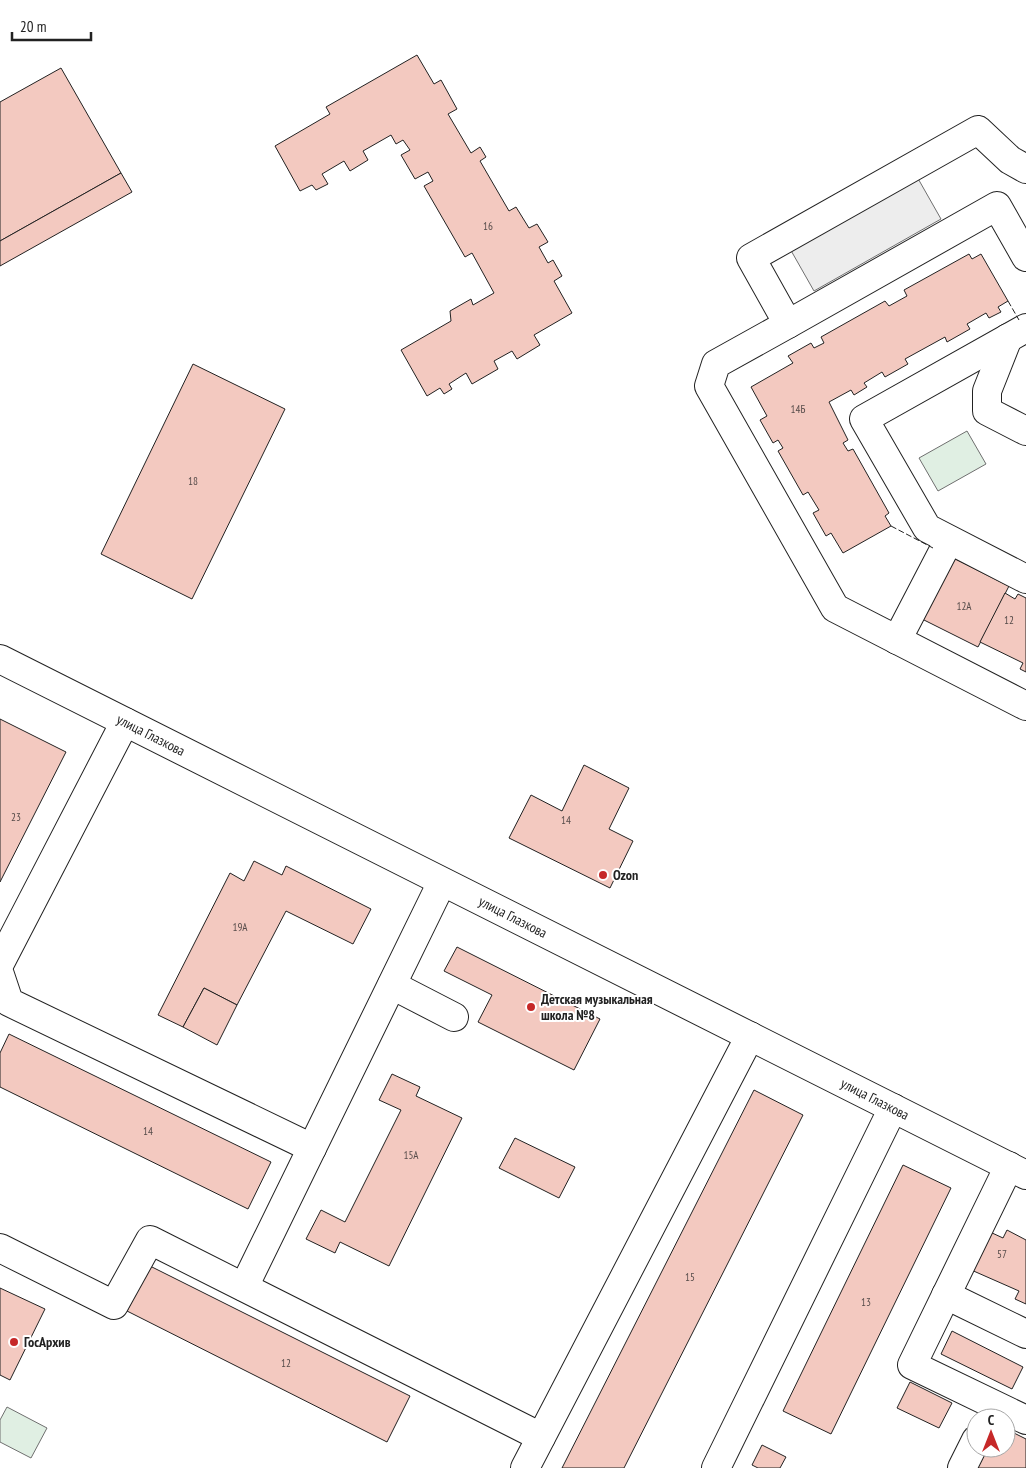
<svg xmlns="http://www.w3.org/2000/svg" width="1026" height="1468" viewBox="0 0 1026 1468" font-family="'PT Sans Narrow',sans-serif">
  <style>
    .green { fill: #e0efe3; stroke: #6f6f6f }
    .parking { fill: #ededed; stroke: #6f6f6f }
    .building { fill: #f3c9c0; stroke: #222 }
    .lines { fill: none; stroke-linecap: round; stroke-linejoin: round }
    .minor-casing { stroke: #222; stroke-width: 30 }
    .minor { stroke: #fff; stroke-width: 28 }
    .fence { stroke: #222; stroke-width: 1; stroke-dasharray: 6 2.5; stroke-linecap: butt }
    .poi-dot { fill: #c62828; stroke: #fff; stroke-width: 2 }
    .labels { text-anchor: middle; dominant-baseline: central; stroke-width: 4; stroke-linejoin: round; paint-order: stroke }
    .number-label { font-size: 11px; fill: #564c4a }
    .street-label { font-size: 14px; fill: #222; stroke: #fff }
    .poi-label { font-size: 14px; font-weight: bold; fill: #222; stroke: #fff; text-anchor: start }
  </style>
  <rect width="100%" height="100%" fill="#fff"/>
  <!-- green -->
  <g class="green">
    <polygon points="967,431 986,464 938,491 919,458"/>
    <polygon points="7,1407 47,1428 31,1458 0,1442 0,1420"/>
  </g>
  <!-- parking -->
  <polygon class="parking" points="916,175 941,219 814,291 789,247"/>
  <!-- building -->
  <g class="building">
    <polygon points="417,55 434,84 441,80 457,109 448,114 471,153 480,147 486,157 480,161 509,211 516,207 529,228 537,224 548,242 539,247 548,263 553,260 562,276 554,281 572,313 534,335 540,345 517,359 512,351 494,361 498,369 472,384 466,373 449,384 452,389 444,394 440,388 427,396 401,350 451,321 450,311 471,299 473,305 494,293 472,253 465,257 424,186 433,181 428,172 415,179 401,155 410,150 403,140 396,144 391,135 363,151 368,160 350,171 344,161 322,174 328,184 316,190 312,185 300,191 275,146 330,114 326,107"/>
    <polygon points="61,68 121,173 0,241 0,102"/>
    <polygon points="121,173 132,192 0,266 0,241"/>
    <polygon points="969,254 972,259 981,254 1008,301 998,307 1001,312 989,318 986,313 967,324 970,329 947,342 945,337 905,359 908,364 885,377 882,372 864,383 867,387 854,395 851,390 829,402 848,440 843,443 848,451 853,449 889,513 885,516 891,526 843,553 831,533 826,536 813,513 819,510 808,492 803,495 778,451 783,448 778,440 773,443 760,420 767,416 751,387 793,363 788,356 811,343 814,348 824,343 821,337 885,301 889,306 907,296 904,290"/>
    <polygon points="193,364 285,409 192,599 101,554"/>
    <polygon points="953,558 1009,586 978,647 922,619"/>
    <polygon points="1005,593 1015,599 1018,594 1026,598 1026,672 1020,669 1023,663 980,642"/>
    <polygon points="0,719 66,752 0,882"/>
    <polygon points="584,765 629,788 609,829 633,841 610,888 509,838 531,795 562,811"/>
    <polygon points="254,861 282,875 286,866 371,909 353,944 286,911 237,1005 204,988 183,1027 158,1015 230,873 244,881"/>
    <polygon points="457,947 600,1019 574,1070 478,1022 492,995 444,971"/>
    <polygon points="204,988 237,1005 217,1045 183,1027"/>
    <polygon points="9,1034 271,1162 248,1209 0,1087 0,1053"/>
    <polygon points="392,1074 420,1087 416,1096 462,1118 389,1266 340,1242 335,1253 306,1239 321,1210 345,1222 401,1110 379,1100"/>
    <polygon points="754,1090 803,1115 624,1468 562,1468"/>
    <polygon points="515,1138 575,1167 559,1198 499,1168"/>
    <polygon points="903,1165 951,1188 831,1434 783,1411"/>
    <polygon points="1007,1230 1026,1240 1026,1304 1015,1299 1019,1291 969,1269 990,1232 1003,1238"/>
    <polygon points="150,1266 410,1396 387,1442 127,1311"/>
    <polygon points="0,1288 45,1309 10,1380 0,1375"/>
    <polygon points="952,1331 1023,1367 1012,1389 941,1354"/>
    <polygon points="910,1382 952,1403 939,1428 897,1408"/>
    <polygon points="1006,1429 1026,1439 1026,1468 973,1468 983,1448 1006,1448"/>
    <polygon points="762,1445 786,1457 780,1468 758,1468 752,1465"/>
  </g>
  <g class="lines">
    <!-- minor casing -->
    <g class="minor-casing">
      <g id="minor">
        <polyline points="1026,169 1010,160 978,130 751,258 788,324 997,206 1026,257"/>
        <polyline points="788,324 716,364 709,386 835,608 1026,706"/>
        <polyline points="1026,328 864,419 927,528 1026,579"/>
        <polyline points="1008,338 987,391 987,411 1026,431"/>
        <polyline points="897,640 949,540"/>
        <polyline points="0,659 1026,1175"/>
        <polyline points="0,963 125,722"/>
        <polyline points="0,975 9,1002 312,1148"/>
        <polyline points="392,985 454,1017"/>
        <polyline points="1009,1166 912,1365 1026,1420"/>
        <polyline points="0,1248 114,1305 150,1240 541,1437"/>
        <polyline points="244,1287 442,882"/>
        <polyline points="946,1295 1026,1334"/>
        <polyline points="525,1468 750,1036"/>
        <polyline points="716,1468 893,1108"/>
        <polyline points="962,1468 976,1440"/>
      </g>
    </g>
    <!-- minor -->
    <use href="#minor" class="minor"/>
    <!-- fence -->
    <g class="fence">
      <polyline points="1008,301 1019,320"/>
      <polyline points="891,526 933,548"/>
    </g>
  </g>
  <!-- markers -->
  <g class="poi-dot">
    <circle cx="603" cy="875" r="5"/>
    <circle cx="531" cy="1007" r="5"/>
    <circle cx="14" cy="1342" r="5"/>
  </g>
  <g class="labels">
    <!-- number labels -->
    <g class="number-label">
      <text x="488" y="226">16</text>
      <text x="798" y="409">14Б</text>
      <text x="193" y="481">18</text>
      <text x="964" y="606">12А</text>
      <text x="1009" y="620">12</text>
      <text x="16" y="817">23</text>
      <text x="566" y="820">14</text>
      <text x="240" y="927">19А</text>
      <text x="148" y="1131">14</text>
      <text x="411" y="1155">15А</text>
      <text x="1002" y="1254">57</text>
      <text x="690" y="1277">15</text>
      <text x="866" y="1302">13</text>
      <text x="286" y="1363">12</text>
    </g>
    <!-- street labels -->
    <g class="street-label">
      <text transform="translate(151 735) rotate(27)">улица Глазкова</text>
      <text transform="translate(513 917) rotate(27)">улица Глазкова</text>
      <text transform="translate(875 1099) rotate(27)">улица Глазкова</text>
    </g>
    <!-- poi labels -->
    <g class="poi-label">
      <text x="613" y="875">Ozon</text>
      <text x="541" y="999">Детская музыкальная<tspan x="541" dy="16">школа №8</tspan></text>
      <text x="24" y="1342">ГосАрхив</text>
    </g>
  </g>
  <!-- north arrow -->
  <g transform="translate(991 1433)"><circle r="24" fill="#ffffff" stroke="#a7a7a7"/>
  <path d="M0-4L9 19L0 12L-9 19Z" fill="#c62828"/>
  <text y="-8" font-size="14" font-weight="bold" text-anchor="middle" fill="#222222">С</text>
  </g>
  <!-- scale -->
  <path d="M12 32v8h79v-8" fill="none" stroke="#222222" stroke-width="2.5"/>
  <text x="20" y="32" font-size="15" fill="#222222" stroke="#ffffff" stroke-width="4" paint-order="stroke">20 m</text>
</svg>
